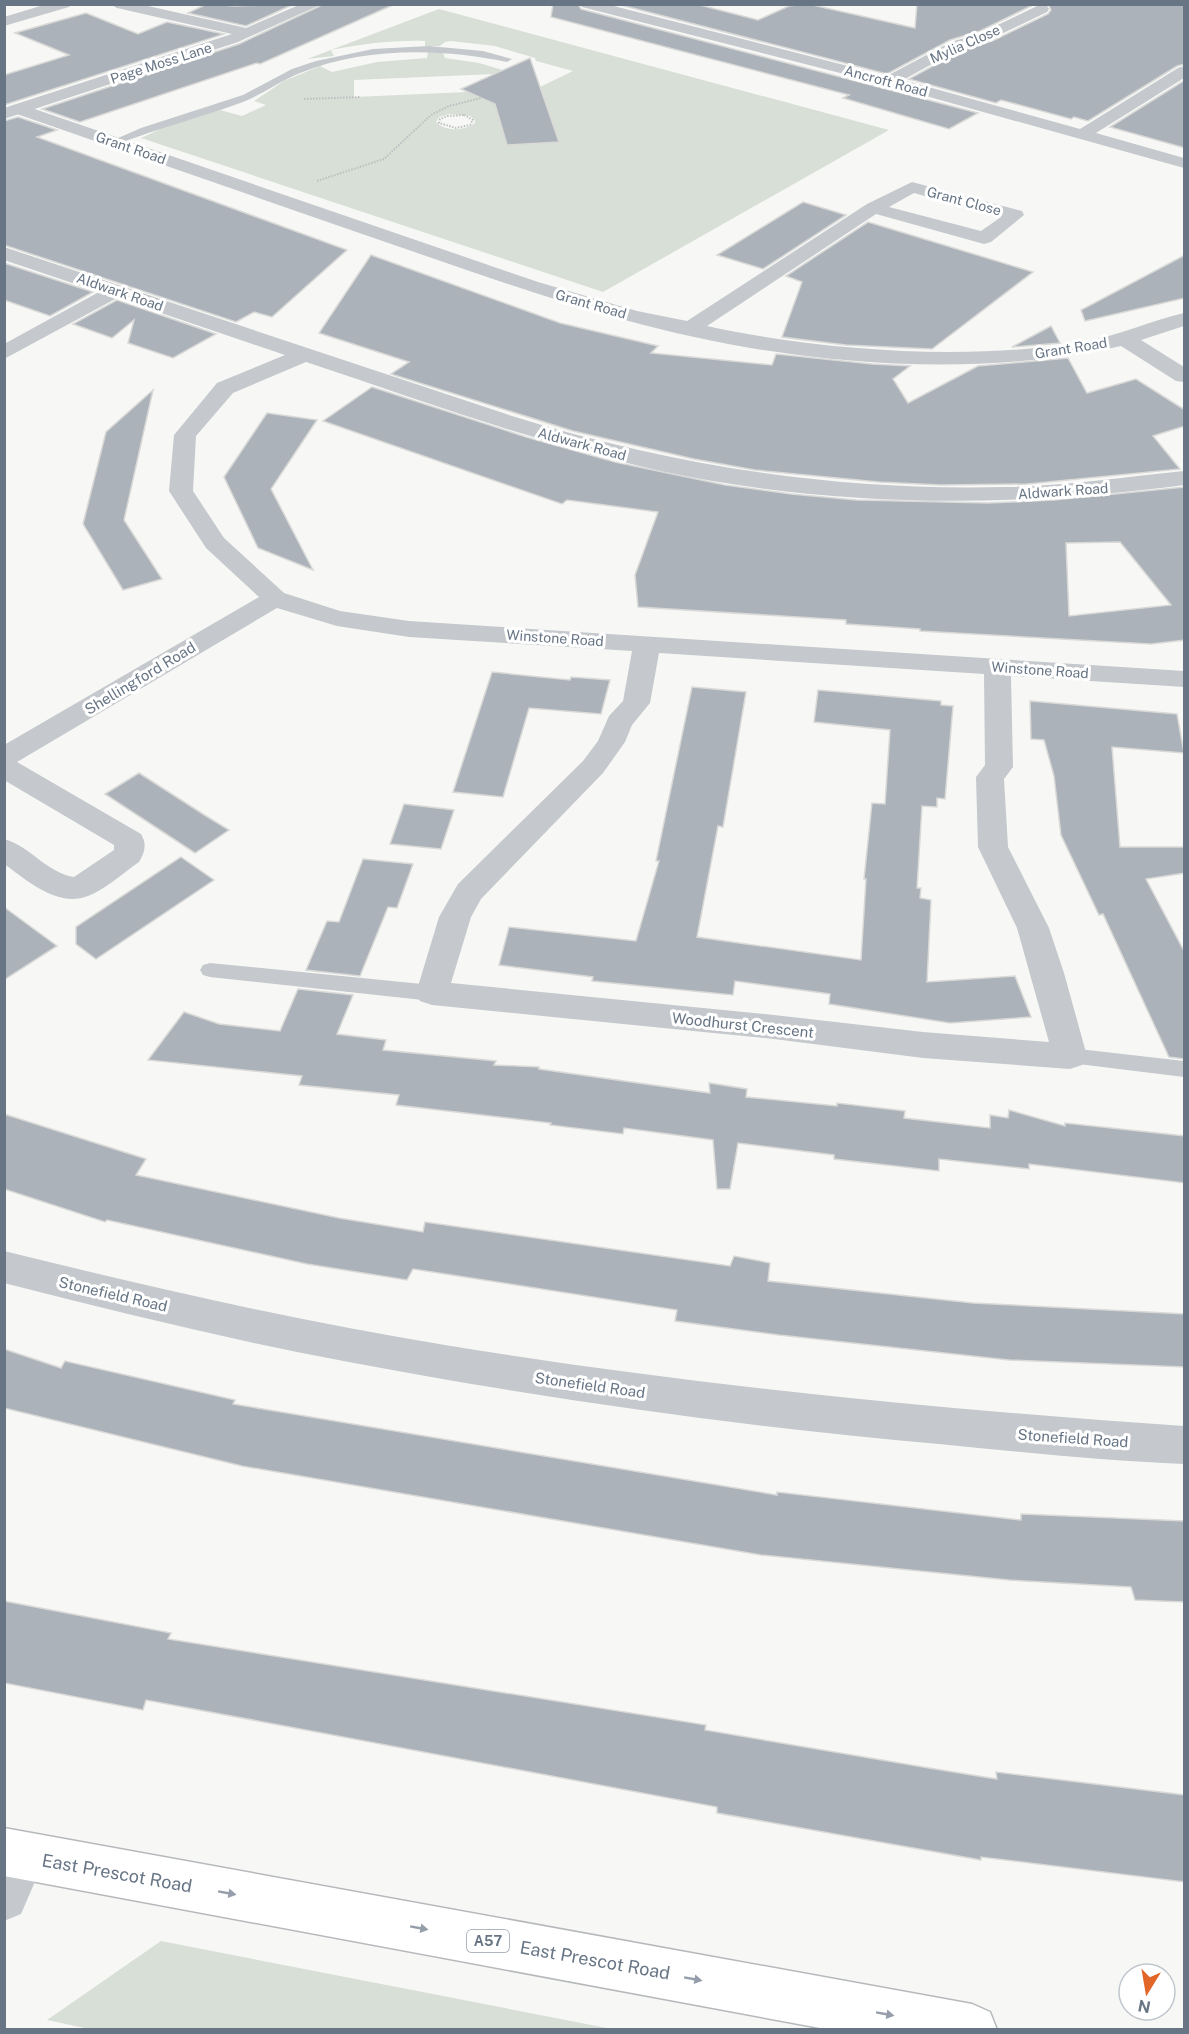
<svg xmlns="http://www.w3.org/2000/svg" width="1189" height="2034" viewBox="0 0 1189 2034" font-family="'Public Sans',sans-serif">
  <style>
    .green { fill: #d8dfd6; fill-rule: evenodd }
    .building { fill: #abb2b9; stroke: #d9d9d7; stroke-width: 1.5; fill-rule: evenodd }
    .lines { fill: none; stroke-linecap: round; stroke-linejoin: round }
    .trunk-casing { stroke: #b6b9bc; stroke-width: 3 }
    .path { stroke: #bdbfc1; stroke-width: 2; stroke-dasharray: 1.5 1.5; stroke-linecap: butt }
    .service { fill: #c5c8cc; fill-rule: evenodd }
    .minor { fill: #c5c8cc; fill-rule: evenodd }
    .tertiary { fill: #c5c8cc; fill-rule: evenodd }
    .trunk { fill: #fff; fill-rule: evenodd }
    .oneway { fill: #959eaa }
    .labels { text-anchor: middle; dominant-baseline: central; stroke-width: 6; stroke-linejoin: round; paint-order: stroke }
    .far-street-label { font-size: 14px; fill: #677585; stroke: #fff }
    .shield { fill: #fff; stroke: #959eaa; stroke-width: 1.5 }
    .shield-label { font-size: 14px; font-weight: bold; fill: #677585 }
    .street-label { font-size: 15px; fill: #677585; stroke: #fff }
    .near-street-label { font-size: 18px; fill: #677585; stroke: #fff }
  </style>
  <rect width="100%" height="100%" fill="#f7f8f5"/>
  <!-- green -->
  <g class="green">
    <path d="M439,9L889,130L603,292L141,138L163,128L220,110L242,116L266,105L254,101L284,81L320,66L332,72L377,62L427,58L428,52L443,53L445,58L479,63L503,70L495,74L354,80V97L467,92L494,100L507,145L558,142L540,87L573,71L536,61L535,58L495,46L451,41L445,42L440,46H425V41C393,40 362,44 331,50L334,56L307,59ZM450,114L470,116L475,120V123C464,131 446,132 436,122L439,117Z"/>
    <polygon points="161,1941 612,2029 94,2030 47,2020"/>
  </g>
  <!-- building -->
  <g class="building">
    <polygon points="207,4 235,6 294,4 246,26 188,13"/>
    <polygon points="324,4 395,4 260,64 257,63 80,122 42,109 239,44"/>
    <polygon points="553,4 578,4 581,9 978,113 949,129 843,98 849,95 551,17"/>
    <polygon points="617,4 696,4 758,20 789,6 808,4 915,28 917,4 1035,4 980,31 950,40 887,74"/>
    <polygon points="1048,4 1185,4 1185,64 1177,66 1088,121 1074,117 1071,119 1001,100 996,103 909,79 962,50 992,41 1048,14 1051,10"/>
    <polygon points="86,13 138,34 167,22 224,34 4,105 4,75 69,55 15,33"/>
    <polygon points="530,58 559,142 507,145 495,104 461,89"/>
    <polygon points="1185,80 1185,148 1110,127"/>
    <polygon points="18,117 57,130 37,137 347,250 272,317 254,312 236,322 4,245 4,121"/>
    <polygon points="803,202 846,215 763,269 717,255"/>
    <polygon points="868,222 1033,272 932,349 846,345 782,337 802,282 786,276"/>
    <polygon points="371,255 560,323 658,346 651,353 772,365 776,354 872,364 910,366 893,379 908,403 978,366 1068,358 1087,393 1136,379 1185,410 1185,426 1153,436 1180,469 1027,484 941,485 879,482 755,470 694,459 573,431 391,374 409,362 319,333"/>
    <polygon points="1185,255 1185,298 1085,321 1081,310"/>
    <polygon points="4,263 93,292 50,316 4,300"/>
    <polygon points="117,300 216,334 173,358 128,343 134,320 112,338 73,324"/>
    <polygon points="1051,326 1060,343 1012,347"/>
    <path d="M372,387L526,437L615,462L725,485L791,494L856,500L988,503L1054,500L1185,487V640L1151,644L920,631V629L846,624V620L638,607L635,575L658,512L567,500L562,504L323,421ZM1120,542L1171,605L1069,616L1066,543Z"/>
    <polygon points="153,390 124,520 162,579 123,590 83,524 106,432"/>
    <polygon points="267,413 317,420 271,489 313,570 258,548 224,477"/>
    <polygon points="492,672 570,680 571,677 610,680 601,714 529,708 503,797 453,792"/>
    <polygon points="692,687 746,692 723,827 718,826 697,937 861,960 866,879 864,879 872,803 885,804 890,730 814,722 818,690 941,701 941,705 953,706 945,799 937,798 937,807 922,806 917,888 921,888 920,898 931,900 927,982 1015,976 1031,1017 950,1023 829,1004 830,994 735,981 733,995 592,981 593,977 499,965 509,927 636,941 659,861 656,861"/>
    <polygon points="1030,701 1177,714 1184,753 1112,747 1120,847 1185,847 1185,873 1146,879 1185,953 1185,1059 1169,1057 1103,914 1099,915 1061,835 1054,776 1044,740 1031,739"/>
    <polygon points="139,773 206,816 229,830 195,853 105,794"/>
    <polygon points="404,804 454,810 441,849 390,844"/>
    <polygon points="181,857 214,880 96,959 76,944 76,927"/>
    <polygon points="363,859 413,864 397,908 388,907 360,976 306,970 327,921 339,922"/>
    <polygon points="4,907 57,946 4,980"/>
    <polygon points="298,989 353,995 337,1034 386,1040 383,1050 496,1061 494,1065 539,1067 539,1069 710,1093 709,1083 747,1089 746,1097 837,1106 837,1103 905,1111 904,1118 990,1128 990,1115 1008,1118 1009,1110 1065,1126 1065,1123 1185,1136 1185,1183 1029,1164 1029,1169 939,1159 939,1171 834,1159 834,1155 738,1143 730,1189 717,1189 713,1140 624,1128 623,1134 550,1125 551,1123 396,1105 399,1095 299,1085 302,1076 148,1060 184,1012 219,1024 280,1031"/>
    <polygon points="4,1114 146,1159 136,1175 339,1218 423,1232 425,1222 730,1266 734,1256 770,1263 768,1281 973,1303 1185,1314 1185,1367 1009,1360 779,1335 675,1321 677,1310 413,1269 407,1280 307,1264 107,1220 105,1222 4,1189"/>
    <polygon points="4,1349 61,1368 65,1361 235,1400 233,1404 777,1495 777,1492 1021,1520 1021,1514 1185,1521 1185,1602 1135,1600 1131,1587 1009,1580 761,1555 242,1466 4,1408"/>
    <polygon points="4,1601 171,1633 168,1639 706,1725 705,1730 935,1769 997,1779 996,1772 1185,1795 1185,1882 981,1857 981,1860 717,1813 717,1807 146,1700 143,1710 4,1683"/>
  </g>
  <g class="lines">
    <!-- trunk casing -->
    <g class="trunk-casing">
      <polygon id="trunk" points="4,1828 972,2004 990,2012 997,2030 831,2030 4,1876"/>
    </g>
    <!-- path -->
    <g class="path">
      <polyline points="304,99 360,97"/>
      <polygon points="464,115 473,120 470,125 456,128 439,123 440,119 447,116"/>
      <polyline points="317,181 384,159 431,115 449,106 481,98"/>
    </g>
    <!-- service -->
    <g class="service">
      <path d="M429,46L483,51L512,59L507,62C440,48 364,47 300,73C280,81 263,94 243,102C202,117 159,128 118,144L114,145L109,142L141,128L243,95L292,69L316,61L373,49Z"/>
      <polygon points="210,963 432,985 439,988 442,993 439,998 432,1001 210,977 203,975 200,970 203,965"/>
      <polygon points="1070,1048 1184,1061 1184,1077 1062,1062 1059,1056 1062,1050"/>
    </g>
    <!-- minor -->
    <g class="minor">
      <polygon points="47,4 71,4 69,7 4,26 4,17"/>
      <polygon points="580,4 606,4 887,76 951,42 981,33 1037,6 1047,6 1049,9 1047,12 991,39 961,48 903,80 1080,129 1178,68 1184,66 1184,78 1096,133 1184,158 1184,168 883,84 582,7"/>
      <path d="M20,104L538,282L637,311L687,321L867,204L912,182L1022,211L1024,215L991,242L984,244L876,214L707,326C821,351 968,361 1083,342C1118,336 1150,321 1184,313V326L1141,340L1184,367V382L1176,381L1121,346C963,381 780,363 625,320C538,296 453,265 368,236C250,195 132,154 14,113L12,109ZM914,193L1001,217L981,231L889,207Z"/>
      <path d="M4,247L512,416C673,466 835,491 1004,487C1065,486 1124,477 1184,471V485C1011,508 833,508 661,471C540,444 423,401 306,362L233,393L196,436L193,491L224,538L284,593L340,611L409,621L1184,671V687L1011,676L1013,767L1004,779L1008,847L1049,928L1064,973L1087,1056L1082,1065L1070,1069L923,1058L774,1039L432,1005L420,1001L416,993L439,917L458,884L583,761L598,741L609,716L623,701L632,651L409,637L337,626L277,608L17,762L141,834C147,844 145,852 139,862C123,873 106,889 88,896C57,908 27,880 4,864V839C30,846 47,873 74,877L114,850V845L4,780V745L259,597L206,548L169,491L174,435L217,383L285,355L117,298L4,359V344L99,292L4,260ZM659,653L984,674L985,765L976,777L978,847L1017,928L1049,1042L923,1032L774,1015L451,983L471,917L481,899L603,773L625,742L632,725L650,703Z"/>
      <path d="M4,1251C150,1287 296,1321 445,1345C690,1385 936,1409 1184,1426V1464C1103,1461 1021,1452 939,1444C724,1425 509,1394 297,1352C199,1332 102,1308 4,1283Z"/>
      <polygon points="22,1832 39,1839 46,1856 21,1914 4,1921 4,1840"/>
    </g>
    <!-- tertiary -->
    <polygon class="tertiary" points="110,4 139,4 246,28 301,4 322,4 238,42 4,119 4,108 232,34 117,8"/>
    <!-- trunk -->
    <use href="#trunk" class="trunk"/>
  </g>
  <!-- one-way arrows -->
  <defs><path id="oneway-solid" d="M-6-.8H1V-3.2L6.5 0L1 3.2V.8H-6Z" transform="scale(1.5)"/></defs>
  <g class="oneway">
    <use href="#oneway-solid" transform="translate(227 1893) rotate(10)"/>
    <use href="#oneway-solid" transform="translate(419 1928) rotate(10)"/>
    <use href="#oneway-solid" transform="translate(693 1979) rotate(10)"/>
    <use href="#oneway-solid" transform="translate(885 2014) rotate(10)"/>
  </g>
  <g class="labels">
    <!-- far-street labels -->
    <g class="far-street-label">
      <text transform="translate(965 44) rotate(-24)">Mylia Close</text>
      <text transform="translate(161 63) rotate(-18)">Page Moss Lane</text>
      <text transform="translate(886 81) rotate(15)">Ancroft Road</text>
      <text transform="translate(131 148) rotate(19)">Grant Road</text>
      <text transform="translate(964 201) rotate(15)">Grant Close</text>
      <text transform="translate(120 292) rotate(19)">Aldwark Road</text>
      <text transform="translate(591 304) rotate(16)">Grant Road</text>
      <text transform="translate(1071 348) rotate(-9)">Grant Road</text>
      <text transform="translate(582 444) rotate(15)">Aldwark Road</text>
      <text transform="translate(1063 491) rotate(-4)">Aldwark Road</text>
      <text transform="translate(555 638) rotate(4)">Winstone Road</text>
      <text transform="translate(1040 670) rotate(4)">Winstone Road</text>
    </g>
    <!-- shield labels -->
    <rect class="shield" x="467" y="1930" width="42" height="22" rx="4.5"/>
    <g class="shield-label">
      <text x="488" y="1941">A57</text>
    </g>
    <!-- street labels -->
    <g class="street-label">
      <text transform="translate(140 678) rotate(-31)">Shellingford Road</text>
      <text transform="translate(743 1025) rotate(6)">Woodhurst Crescent</text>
      <text transform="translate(113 1294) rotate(13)">Stonefield Road</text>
      <text transform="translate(590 1385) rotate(8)">Stonefield Road</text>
      <text transform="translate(1073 1438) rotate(4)">Stonefield Road</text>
    </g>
    <!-- near-street labels -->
    <g class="near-street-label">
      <text transform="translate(117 1873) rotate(10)">East Prescot Road</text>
      <text transform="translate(595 1960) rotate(10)">East Prescot Road</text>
    </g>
  </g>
  <!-- border -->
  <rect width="1189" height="2034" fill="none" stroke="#677585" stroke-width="12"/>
  <!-- north arrow -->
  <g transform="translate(1147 1992) rotate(191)"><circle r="28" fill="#ffffff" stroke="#c2c8ce" stroke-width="1.5"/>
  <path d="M0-4.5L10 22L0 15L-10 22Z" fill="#e36629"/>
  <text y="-9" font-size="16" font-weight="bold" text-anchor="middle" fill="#677585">N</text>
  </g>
</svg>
